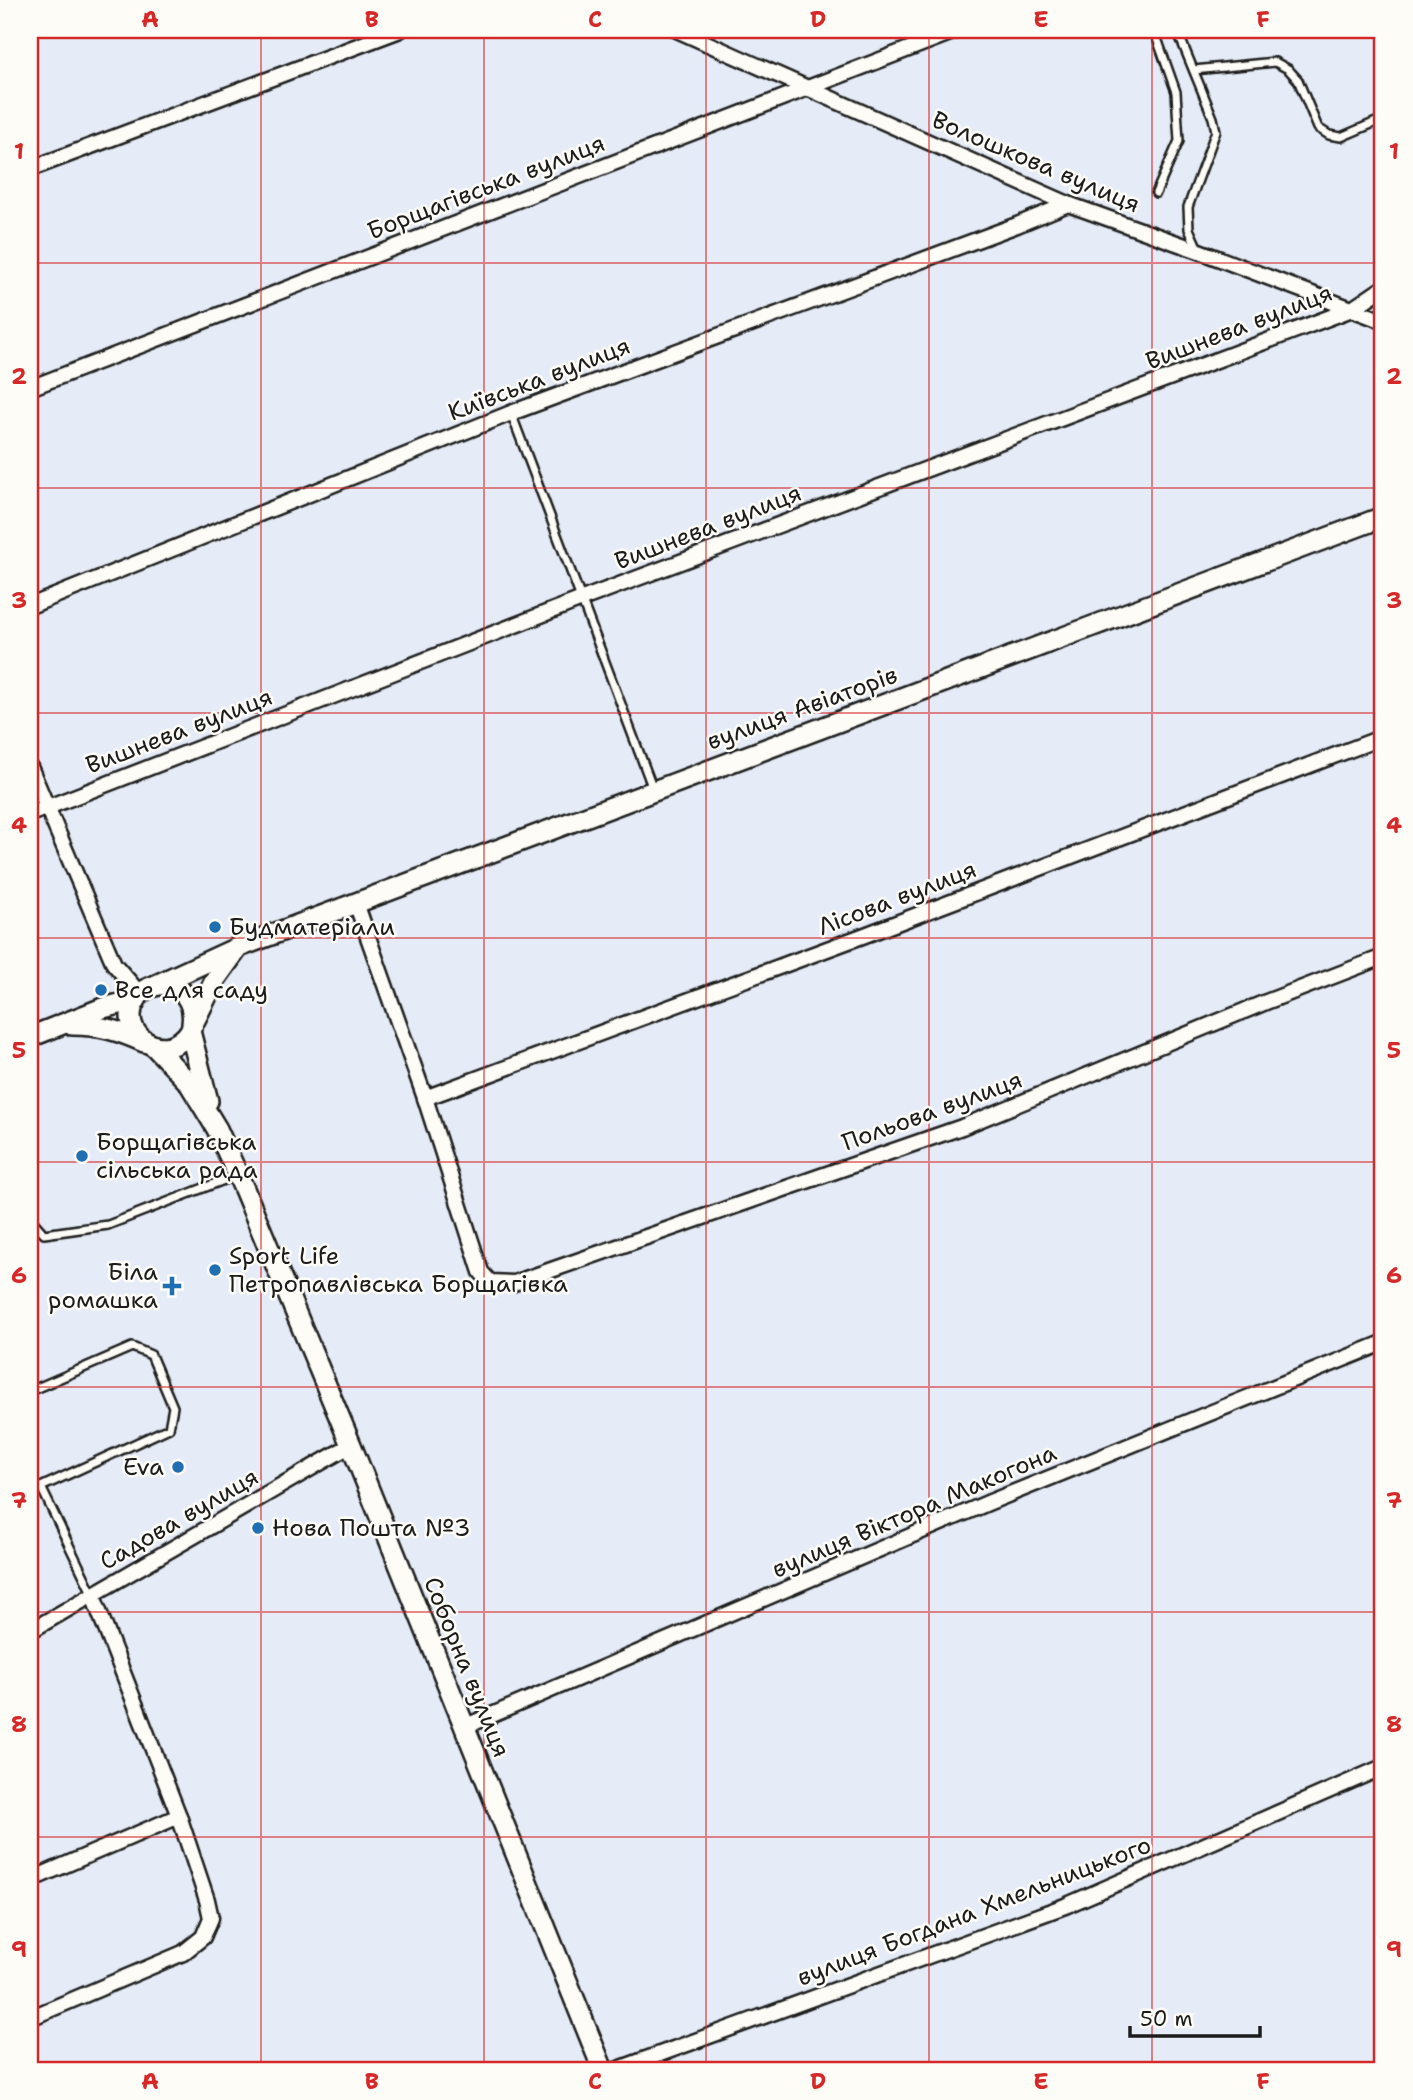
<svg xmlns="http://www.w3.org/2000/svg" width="1413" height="2100" viewBox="0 0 1413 2100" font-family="'Shantell Sans',sans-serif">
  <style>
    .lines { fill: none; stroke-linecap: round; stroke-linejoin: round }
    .service-casing { stroke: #1c1c1c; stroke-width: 12 }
    .minor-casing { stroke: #1c1c1c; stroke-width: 19 }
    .secondary-casing { stroke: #1c1c1c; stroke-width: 24 }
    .service { stroke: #fdfcf7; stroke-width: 7 }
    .minor { stroke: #fdfcf7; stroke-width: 14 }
    .secondary { stroke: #fdfcf7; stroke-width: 19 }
    .grid { fill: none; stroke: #d62828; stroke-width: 2; stroke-opacity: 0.55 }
    .poi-dot { fill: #1f6fb2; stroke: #fdfcf7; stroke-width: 2.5 }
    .labels { text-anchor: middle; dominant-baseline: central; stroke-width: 5; stroke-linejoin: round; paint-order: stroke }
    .street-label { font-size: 24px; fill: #1c1c1c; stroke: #fdfcf7 }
    .poi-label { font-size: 24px; fill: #1c1c1c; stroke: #fdfcf7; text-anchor: start }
    .neatline { fill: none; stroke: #d62828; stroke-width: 2.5 }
    .grid-label { font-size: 23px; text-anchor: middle; font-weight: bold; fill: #d62828 }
  </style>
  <rect width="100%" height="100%" fill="#e5ecf7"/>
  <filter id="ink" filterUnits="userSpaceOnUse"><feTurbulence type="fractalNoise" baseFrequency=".0143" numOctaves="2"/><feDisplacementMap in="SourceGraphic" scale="14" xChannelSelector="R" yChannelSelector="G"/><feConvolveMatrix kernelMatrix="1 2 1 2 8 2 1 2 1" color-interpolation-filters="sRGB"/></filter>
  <g filter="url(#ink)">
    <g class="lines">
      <!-- service casing -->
      <g class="service-casing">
        <g id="service">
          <polyline points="1154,30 1176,92 1179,141 1156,193"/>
          <polyline points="1177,30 1213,118 1216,131 1188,207 1189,229 1198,249"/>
          <polyline points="1194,70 1275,62 1288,69 1298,80 1318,128 1329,135 1341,137 1383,119"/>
          <polyline points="511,413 653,789"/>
          <polyline points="30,1218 44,1234 108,1225 237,1175"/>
          <polyline points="30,1391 132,1347 151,1355 173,1407 169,1428 41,1487 93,1595"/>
          <polyline points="30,1493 41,1487"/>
        </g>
      </g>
      <!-- minor casing -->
      <g class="minor-casing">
        <g id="minor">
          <polyline points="677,30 1068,204 1199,251 1383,321"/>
          <polyline points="30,169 400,30"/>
          <polyline points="30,388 958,30"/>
          <polyline points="30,606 511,413 1017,225 1068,204"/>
          <polyline points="30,767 114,964 140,994"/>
          <polyline points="30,814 582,599 1352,309 1383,288"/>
          <polyline points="356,903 425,1098 481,1272 490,1282 514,1283 962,1127 1266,1002 1383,957"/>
          <polyline points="425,1098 865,935 1383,737"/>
          <polyline points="30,1631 351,1445"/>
          <polyline points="464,1727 990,1502 1383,1343"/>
          <polyline points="30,1880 179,1816"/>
          <polyline points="30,2018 183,1953 203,1937 211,1918 207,1900 179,1816 93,1596"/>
          <polyline points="616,2070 1065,1906 1383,1767"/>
        </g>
      </g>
      <!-- secondary casing -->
      <g class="secondary-casing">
        <g id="secondary">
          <polyline points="154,986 239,947 1383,517"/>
          <polyline points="193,1024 215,980 238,948"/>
          <path d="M72,1025C101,1025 119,1031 144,1042"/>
          <path d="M190,1031C166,1067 115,1035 136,999C141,991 150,986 159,985C182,982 195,1003 192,1024"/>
          <polyline points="190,1031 208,1101"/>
          <polyline points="30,1037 103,1008 136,1000"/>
          <polyline points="154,1046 189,1083 217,1129 244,1189 351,1445 603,2070"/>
        </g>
      </g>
      <!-- service -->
      <use href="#service" class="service"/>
      <!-- minor -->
      <use href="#minor" class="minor"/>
      <!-- secondary -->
      <use href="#secondary" class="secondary"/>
    </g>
  </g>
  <!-- grid -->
  <path class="grid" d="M261,30V2070M484,30V2070M706,30V2070M929,30V2070M1152,30V2070M30,263H1383M30,488H1383M30,713H1383M30,938H1383M30,1162H1383M30,1387H1383M30,1612H1383M30,1837H1383"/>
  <!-- markers -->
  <g class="poi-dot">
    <circle cx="215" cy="927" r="7"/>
    <circle cx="101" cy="990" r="7"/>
    <circle cx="82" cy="1156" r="7"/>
    <circle cx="215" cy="1270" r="7"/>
    <path d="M168.5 1275.5h7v7h7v7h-7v7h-7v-7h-7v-7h7z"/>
    <circle cx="178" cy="1467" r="7"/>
    <circle cx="258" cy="1528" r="7"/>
  </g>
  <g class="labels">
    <!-- street labels -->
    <g class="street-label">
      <text transform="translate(1036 162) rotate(23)">Волошкова вулиця</text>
      <text transform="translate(486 187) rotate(-21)">Борщагівська вулиця</text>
      <text transform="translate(1239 327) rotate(-21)">Вишнева вулиця</text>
      <text transform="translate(539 379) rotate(-21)">Київська вулиця</text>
      <text transform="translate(708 527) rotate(-21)">Вишнева вулиця</text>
      <text transform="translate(802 708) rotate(-20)">вулиця Авіаторів</text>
      <text transform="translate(179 731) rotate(-21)">Вишнева вулиця</text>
      <text transform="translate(897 898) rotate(-21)">Лісова вулиця</text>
      <text transform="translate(932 1111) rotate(-20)">Польова вулиця</text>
      <text transform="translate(914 1511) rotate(-23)">вулиця Віктора Макогона</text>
      <text transform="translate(179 1519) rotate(-30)">Садова вулиця</text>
      <text transform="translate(467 1667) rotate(68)">Соборна вулиця</text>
      <text transform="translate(974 1911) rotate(-21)">вулиця Богдана Хмельницького</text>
    </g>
    <!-- poi labels -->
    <g class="poi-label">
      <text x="229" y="927">Будматеріали</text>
      <text x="115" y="990">Все для саду</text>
      <text x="96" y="1142">Борщагівська<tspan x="96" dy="28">сільська рада</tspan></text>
      <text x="229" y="1256">Sport Life<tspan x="229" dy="28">Петропавлівська Борщагівка</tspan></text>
      <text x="158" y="1272" text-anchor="end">Біла<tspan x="158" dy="28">ромашка</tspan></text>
      <text x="164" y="1467" text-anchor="end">Eva</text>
      <text x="272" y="1528">Нова Пошта №3</text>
    </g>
  </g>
  <!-- margin -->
  <rect width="1413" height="2100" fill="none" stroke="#fdfcf7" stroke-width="77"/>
  <!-- scale -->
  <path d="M1130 2026v10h130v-10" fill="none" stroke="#1c1c1c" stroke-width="3.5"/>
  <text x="1140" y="2026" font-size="21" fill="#1c1c1c" stroke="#fdfcf7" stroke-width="5" paint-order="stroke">50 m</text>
  <rect x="38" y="38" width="1336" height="2024" class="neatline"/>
  <g class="grid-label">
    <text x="150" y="27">A</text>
    <text x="372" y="27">B</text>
    <text x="595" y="27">C</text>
    <text x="818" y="27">D</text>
    <text x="1041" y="27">E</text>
    <text x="1263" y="27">F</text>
    <text x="19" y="159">1</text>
    <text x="1394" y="159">1</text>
    <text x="19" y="384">2</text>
    <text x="1394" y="384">2</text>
    <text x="19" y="608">3</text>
    <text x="1394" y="608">3</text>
    <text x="19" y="833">4</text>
    <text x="1394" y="833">4</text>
    <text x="19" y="1058">5</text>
    <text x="1394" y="1058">5</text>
    <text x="19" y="1283">6</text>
    <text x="1394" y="1283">6</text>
    <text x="19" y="1508">7</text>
    <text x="1394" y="1508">7</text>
    <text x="19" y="1732">8</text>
    <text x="1394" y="1732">8</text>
    <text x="19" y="1957">9</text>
    <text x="1394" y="1957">9</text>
    <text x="150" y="2089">A</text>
    <text x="372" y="2089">B</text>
    <text x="595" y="2089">C</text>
    <text x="818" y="2089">D</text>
    <text x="1041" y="2089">E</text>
    <text x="1263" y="2089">F</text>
  </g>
</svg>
